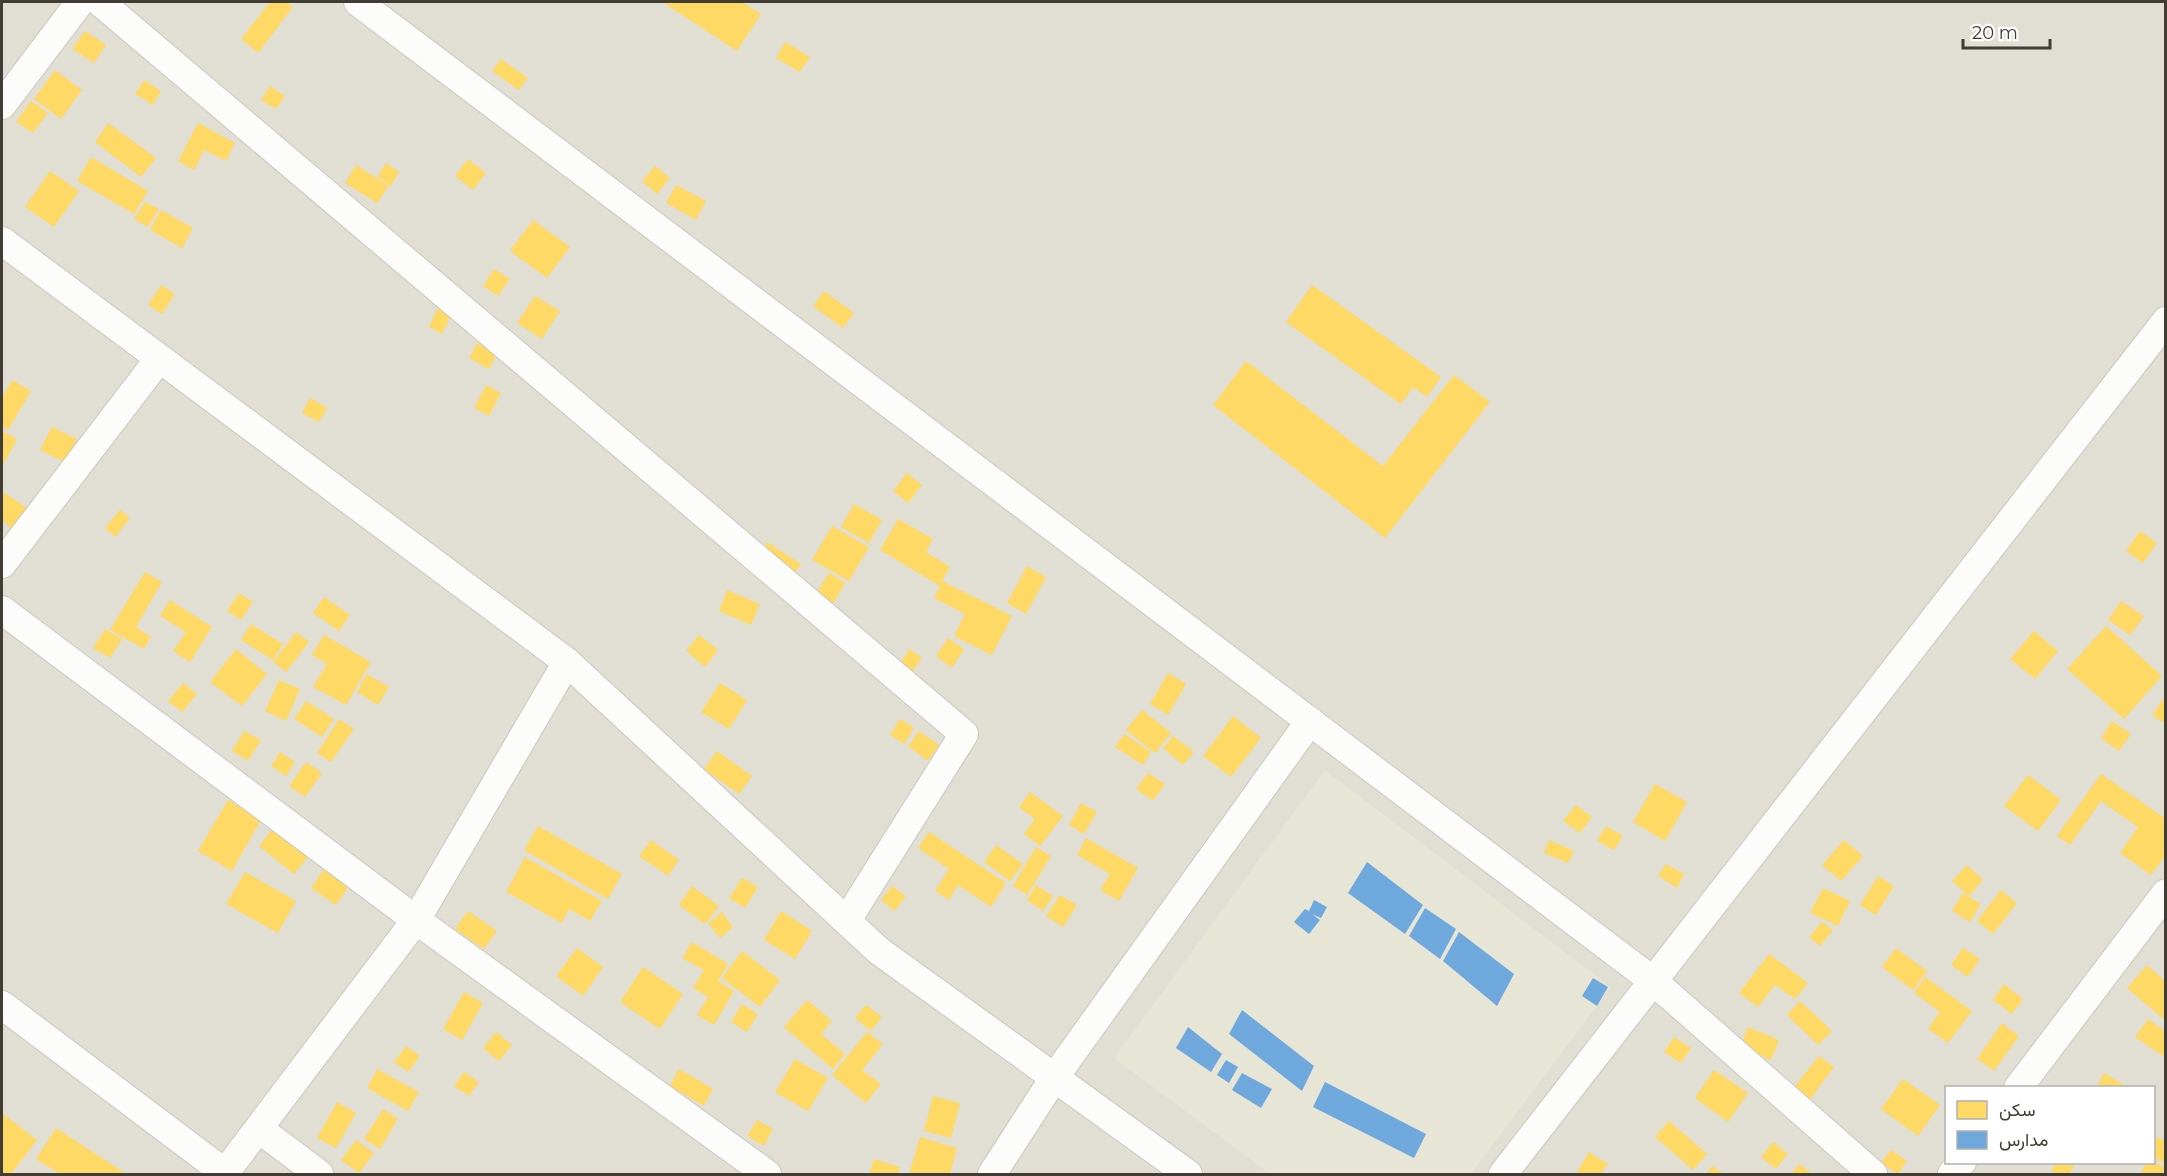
<svg xmlns="http://www.w3.org/2000/svg" width="2167" height="1176" viewBox="0 0 2167 1176" font-family="Montserrat,Vazirmatn,sans-serif">
  <style>
    .residential { fill: #e1ded3; fill-rule: evenodd }
    .education { fill: #e7e5d6 }
    .homes { fill: #ffd966 }
    .schools { fill: #6fa8dc }
    .lines { fill: none; stroke-linecap: round; stroke-linejoin: round }
    .street-casing { stroke: #c9c8c2; stroke-width: 30 }
    .street { stroke: #fcfcfb; stroke-width: 28 }
  </style>
  <rect width="100%" height="100%" fill="#edece6"/>
  <!-- residential -->
  <path class="residential" d="M2,2H2165V1174H2ZM1946,1088H2154V1162H1946Z"/>
  <!-- education -->
  <polygon class="education" points="1325,770 1611,987 1471,1174 1270,1174 1114,1058"/>
  <!-- homes -->
  <g class="homes">
    <polygon points="270,2 287,2 293,7 258,53 241,39"/>
    <polygon points="662,2 742,2 761,14 737,51"/>
    <polygon points="85,31 106,45 94,63 72,49"/>
    <polygon points="785,42 810,57 800,72 776,58"/>
    <polygon points="501,59 528,78 519,90 492,71"/>
    <polygon points="55,70 82,90 61,119 34,99"/>
    <polygon points="144,80 161,91 153,105 135,94"/>
    <polygon points="270,86 285,96 276,109 261,100"/>
    <polygon points="31,101 48,113 33,133 16,122"/>
    <polygon points="108,123 156,158 141,177 95,142"/>
    <polygon points="198,123 235,143 226,161 204,150 194,170 178,161"/>
    <polygon points="91,157 148,191 134,214 77,181"/>
    <polygon points="468,159 486,173 473,190 455,176"/>
    <polygon points="386,163 399,172 391,186 377,177"/>
    <polygon points="356,165 389,186 377,203 345,183"/>
    <polygon points="655,166 670,178 657,194 642,181"/>
    <polygon points="50,171 79,191 54,227 25,207"/>
    <polygon points="676,185 706,201 696,220 666,203"/>
    <polygon points="145,202 159,209 148,227 134,219"/>
    <polygon points="161,210 193,228 182,248 150,230"/>
    <polygon points="533,220 570,247 547,278 510,251"/>
    <polygon points="494,269 510,279 498,296 483,286"/>
    <polygon points="161,285 175,294 162,314 148,305"/>
    <polygon points="1312,285 1441,377 1427,397 1413,387 1401,404 1286,322"/>
    <polygon points="824,291 854,313 843,328 813,306"/>
    <polygon points="535,296 560,311 542,339 517,323"/>
    <polygon points="439,305 453,311 442,334 429,327"/>
    <polygon points="477,343 497,354 489,369 469,358"/>
    <polygon points="1246,361 1383,466 1454,375 1490,402 1385,538 1213,405"/>
    <polygon points="12,380 31,391 8,430 2,427 2,398"/>
    <polygon points="486,385 501,393 489,416 474,408"/>
    <polygon points="310,398 327,408 319,422 302,413"/>
    <polygon points="52,427 77,439 65,462 40,450"/>
    <polygon points="2,431 17,439 2,467"/>
    <polygon points="907,473 922,485 908,503 893,491"/>
    <polygon points="2,491 27,508 13,529 2,521"/>
    <polygon points="854,504 882,520 869,543 841,527"/>
    <polygon points="120,510 130,518 115,537 105,528"/>
    <polygon points="898,519 933,539 926,552 950,567 942,581 1012,616 992,655 954,636 965,614 934,598 940,586 880,550"/>
    <polygon points="832,526 869,547 849,581 812,560"/>
    <polygon points="2140,531 2157,543 2143,563 2126,551"/>
    <polygon points="767,542 801,564 789,581 756,560"/>
    <polygon points="1027,566 1046,577 1026,614 1007,603"/>
    <polygon points="145,572 162,582 136,627 151,637 144,649 110,630"/>
    <polygon points="829,573 845,583 828,612 811,602"/>
    <polygon points="727,590 760,604 751,625 719,611"/>
    <polygon points="239,593 253,602 241,620 227,611"/>
    <polygon points="324,597 350,615 339,631 313,613"/>
    <polygon points="170,600 212,627 190,662 173,651 186,632 160,616"/>
    <polygon points="2121,601 2144,616 2130,635 2108,620"/>
    <polygon points="251,624 283,644 273,660 241,640"/>
    <polygon points="2106,626 2162,676 2124,719 2067,669"/>
    <polygon points="105,629 122,639 110,658 93,648"/>
    <polygon points="2034,631 2058,651 2035,679 2010,659"/>
    <polygon points="296,632 309,642 286,672 273,662"/>
    <polygon points="324,635 371,662 346,705 313,687 327,664 312,655"/>
    <polygon points="699,635 718,650 705,667 686,651"/>
    <polygon points="948,638 964,649 952,668 936,656"/>
    <polygon points="236,649 267,674 242,706 210,682"/>
    <polygon points="910,649 922,658 910,675 898,666"/>
    <polygon points="1168,673 1186,684 1168,715 1150,704"/>
    <polygon points="367,674 389,687 378,705 357,692"/>
    <polygon points="279,680 300,689 286,721 265,711"/>
    <polygon points="183,683 197,694 182,712 168,701"/>
    <polygon points="720,683 747,700 729,729 701,712"/>
    <polygon points="2166,695 2166,724 2152,715"/>
    <polygon points="306,701 334,719 322,737 294,719"/>
    <polygon points="1142,710 1171,733 1155,753 1126,730"/>
    <polygon points="1233,716 1261,738 1231,777 1203,756"/>
    <polygon points="339,719 354,729 331,762 317,753"/>
    <polygon points="900,719 914,728 904,744 890,735"/>
    <polygon points="2112,721 2131,734 2119,751 2101,738"/>
    <polygon points="244,731 261,740 248,761 232,751"/>
    <polygon points="919,731 939,745 928,761 908,746"/>
    <polygon points="1124,734 1151,752 1143,765 1115,747"/>
    <polygon points="1173,736 1194,752 1183,765 1163,748"/>
    <polygon points="717,751 752,776 739,794 704,769"/>
    <polygon points="280,752 295,762 286,776 271,766"/>
    <polygon points="306,762 322,773 305,797 289,786"/>
    <polygon points="1148,773 1165,784 1153,801 1136,789"/>
    <polygon points="2101,774 2166,819 2166,855 2151,875 2120,853 2138,827 2101,801 2070,845 2057,836"/>
    <polygon points="2028,775 2061,800 2038,831 2004,806"/>
    <polygon points="1655,784 1687,802 1665,841 1633,822"/>
    <polygon points="1030,792 1063,816 1040,846 1024,834 1035,819 1019,807"/>
    <polygon points="228,800 261,820 232,871 198,851"/>
    <polygon points="1081,803 1097,812 1084,834 1069,825"/>
    <polygon points="1576,805 1592,817 1580,833 1563,821"/>
    <polygon points="538,826 622,874 608,899 524,850"/>
    <polygon points="1606,826 1623,836 1614,850 1597,841"/>
    <polygon points="272,830 308,857 294,874 259,846"/>
    <polygon points="929,832 1006,883 991,907 958,885 949,900 935,891 949,869 918,848"/>
    <polygon points="1086,838 1138,868 1119,901 1100,890 1110,874 1077,855"/>
    <polygon points="651,840 679,860 668,876 639,856"/>
    <polygon points="1549,840 1574,851 1568,863 1544,853"/>
    <polygon points="1844,840 1863,856 1841,881 1822,865"/>
    <polygon points="996,845 1023,864 1010,881 984,862"/>
    <polygon points="1036,847 1051,856 1027,895 1013,886"/>
    <polygon points="525,857 602,901 590,921 569,909 562,923 506,892"/>
    <polygon points="329,862 354,879 336,905 311,888"/>
    <polygon points="1666,864 1684,874 1677,888 1658,876"/>
    <polygon points="1967,865 1983,880 1969,896 1952,881"/>
    <polygon points="245,872 296,901 278,933 226,904"/>
    <polygon points="1878,876 1894,886 1876,915 1860,905"/>
    <polygon points="742,878 758,887 745,908 729,898"/>
    <polygon points="1036,885 1053,896 1043,911 1027,900"/>
    <polygon points="692,886 719,906 705,924 679,905"/>
    <polygon points="892,886 906,896 895,911 881,900"/>
    <polygon points="1823,888 1850,901 1838,926 1810,913"/>
    <polygon points="2001,890 2017,903 1993,934 1977,921"/>
    <polygon points="1963,893 1981,904 1970,922 1952,911"/>
    <polygon points="1060,895 1077,905 1063,927 1046,916"/>
    <polygon points="468,911 497,931 484,949 455,929"/>
    <polygon points="781,911 812,931 795,959 764,940"/>
    <polygon points="722,912 733,927 720,938 708,923"/>
    <polygon points="1822,922 1833,930 1820,946 1809,937"/>
    <polygon points="692,942 728,964 718,981 734,991 714,1025 697,1015 708,997 693,988 704,970 682,958"/>
    <polygon points="577,948 603,967 583,996 556,976"/>
    <polygon points="1896,948 1927,971 1913,990 1882,967"/>
    <polygon points="1963,948 1980,959 1968,977 1951,965"/>
    <polygon points="742,951 780,980 760,1007 722,978"/>
    <polygon points="1769,954 1808,983 1795,999 1775,985 1758,1007 1739,993"/>
    <polygon points="2147,965 2166,982 2166,1021 2127,988"/>
    <polygon points="643,967 683,994 660,1029 620,1002"/>
    <polygon points="1925,977 1972,1011 1948,1043 1928,1029 1940,1012 1914,993"/>
    <polygon points="2004,984 2023,999 2012,1014 1993,1000"/>
    <polygon points="464,992 483,1003 462,1040 443,1029"/>
    <polygon points="807,1000 832,1021 821,1034 845,1054 833,1069 784,1027"/>
    <polygon points="1800,1001 1832,1031 1818,1045 1787,1015"/>
    <polygon points="742,1004 758,1014 747,1032 731,1022"/>
    <polygon points="866,1005 882,1017 871,1031 855,1018"/>
    <polygon points="2148,1019 2166,1032 2166,1058 2135,1037"/>
    <polygon points="2002,1023 2019,1036 1994,1071 1977,1059"/>
    <polygon points="1748,1027 1779,1040 1771,1060 1740,1047"/>
    <polygon points="496,1032 512,1045 499,1061 483,1048"/>
    <polygon points="867,1032 883,1044 862,1070 881,1084 866,1103 832,1075"/>
    <polygon points="1674,1037 1691,1048 1681,1063 1664,1052"/>
    <polygon points="406,1046 420,1056 408,1072 394,1062"/>
    <polygon points="1819,1056 1834,1067 1808,1102 1792,1090"/>
    <polygon points="795,1059 828,1078 808,1111 775,1092"/>
    <polygon points="377,1069 419,1092 408,1111 367,1088"/>
    <polygon points="679,1069 713,1089 704,1106 670,1086"/>
    <polygon points="1714,1070 1748,1093 1728,1122 1695,1098"/>
    <polygon points="464,1072 479,1082 469,1096 454,1086"/>
    <polygon points="2104,1073 2123,1084 2121,1088 2096,1088"/>
    <polygon points="1903,1079 1940,1105 1918,1136 1881,1109"/>
    <polygon points="933,1096 960,1103 951,1138 924,1131"/>
    <polygon points="337,1102 356,1113 336,1148 317,1138"/>
    <polygon points="383,1109 398,1119 380,1149 364,1139"/>
    <polygon points="2,1113 37,1140 11,1174 2,1174"/>
    <polygon points="757,1120 773,1129 764,1146 747,1136"/>
    <polygon points="1669,1121 1707,1154 1693,1170 1655,1137"/>
    <polygon points="56,1128 125,1173 124,1174 60,1174 36,1159"/>
    <polygon points="920,1137 957,1148 950,1174 909,1174"/>
    <polygon points="2157,1137 2166,1141 2166,1164 2154,1157 2154,1143"/>
    <polygon points="356,1140 374,1153 359,1173 341,1160"/>
    <polygon points="1773,1142 1788,1154 1776,1169 1761,1157"/>
    <polygon points="1891,1150 1907,1161 1898,1174 1881,1163"/>
    <polygon points="1589,1152 1608,1164 1601,1174 1576,1174"/>
    <polygon points="874,1159 900,1167 898,1174 869,1174"/>
    <polygon points="2057,1162 2068,1162 2074,1167 2069,1174 2056,1174 2051,1171"/>
    <polygon points="2147,1162 2154,1162 2166,1168 2166,1174 2140,1174"/>
    <polygon points="1799,1164 1813,1174 1791,1174"/>
    <polygon points="1712,1166 1724,1174 1706,1174"/>
  </g>
  <!-- schools -->
  <g class="schools">
    <polygon points="1367,862 1423,905 1405,934 1348,893"/>
    <polygon points="1314,900 1327,907 1321,918 1312,914 1320,920 1309,934 1294,922 1305,909 1309,911"/>
    <polygon points="1425,908 1456,929 1440,959 1409,936"/>
    <polygon points="1459,932 1514,974 1497,1006 1443,961"/>
    <polygon points="1593,978 1608,987 1597,1006 1582,996"/>
    <polygon points="1242,1010 1314,1066 1302,1091 1229,1034"/>
    <polygon points="1188,1027 1222,1054 1211,1072 1176,1048"/>
    <polygon points="1226,1060 1238,1067 1229,1083 1217,1075"/>
    <polygon points="1242,1073 1272,1089 1261,1108 1232,1090"/>
    <polygon points="1325,1082 1426,1134 1414,1158 1313,1107"/>
  </g>
  <g class="lines">
    <!-- street casing -->
    <g class="street-casing">
      <g id="street">
        <polyline points="100,2 964,734 847,920"/>
        <polyline points="358,2 1652,980 1873,1174"/>
        <polyline points="2,105 80,2"/>
        <polyline points="2,241 567,662 879,951 1188,1174"/>
        <polyline points="2,564 159,359"/>
        <polyline points="2,610 416,920 767,1174"/>
        <polyline points="2,1005 225,1173"/>
        <polyline points="2018,1088 2166,893"/>
        <polyline points="259,1129 319,1174"/>
        <polyline points="224,1174 416,920 567,662"/>
        <polyline points="992,1174 1054,1078 1310,721"/>
        <polyline points="1503,1174 2166,321"/>
        <polyline points="1952,1174 1962,1162"/>
      </g>
    </g>
    <!-- street -->
    <use href="#street" class="street"/>
  </g>
  <!-- border -->
  <rect width="2167" height="1176" fill="none" stroke="#413d34" stroke-width="6"/>
  <!-- legend -->
  <rect x="1945" y="1086" width="210" height="78" fill="#ffffff" stroke="#b3b1ae" stroke-width="1.5"/>
  <rect x="1957" y="1101" width="30" height="18" fill="#ffd966" stroke="#b3b1ae" stroke-width="1.5"/>
  <text x="1999" y="1116" font-size="18" fill="#413d34">سكن</text>
  <rect x="1957" y="1131" width="30" height="18" fill="#6fa8dc" stroke="#b3b1ae" stroke-width="1.5"/>
  <text x="1999" y="1146" font-size="18" fill="#413d34">مدارس</text>
  <!-- scale -->
  <path d="M1963 39v9h87v-9" fill="none" stroke="#413d34" stroke-width="3"/>
  <text x="1972" y="39" font-size="18" fill="#413d34" stroke="#ffffff" stroke-width="4.5" paint-order="stroke">20 m</text>
</svg>
